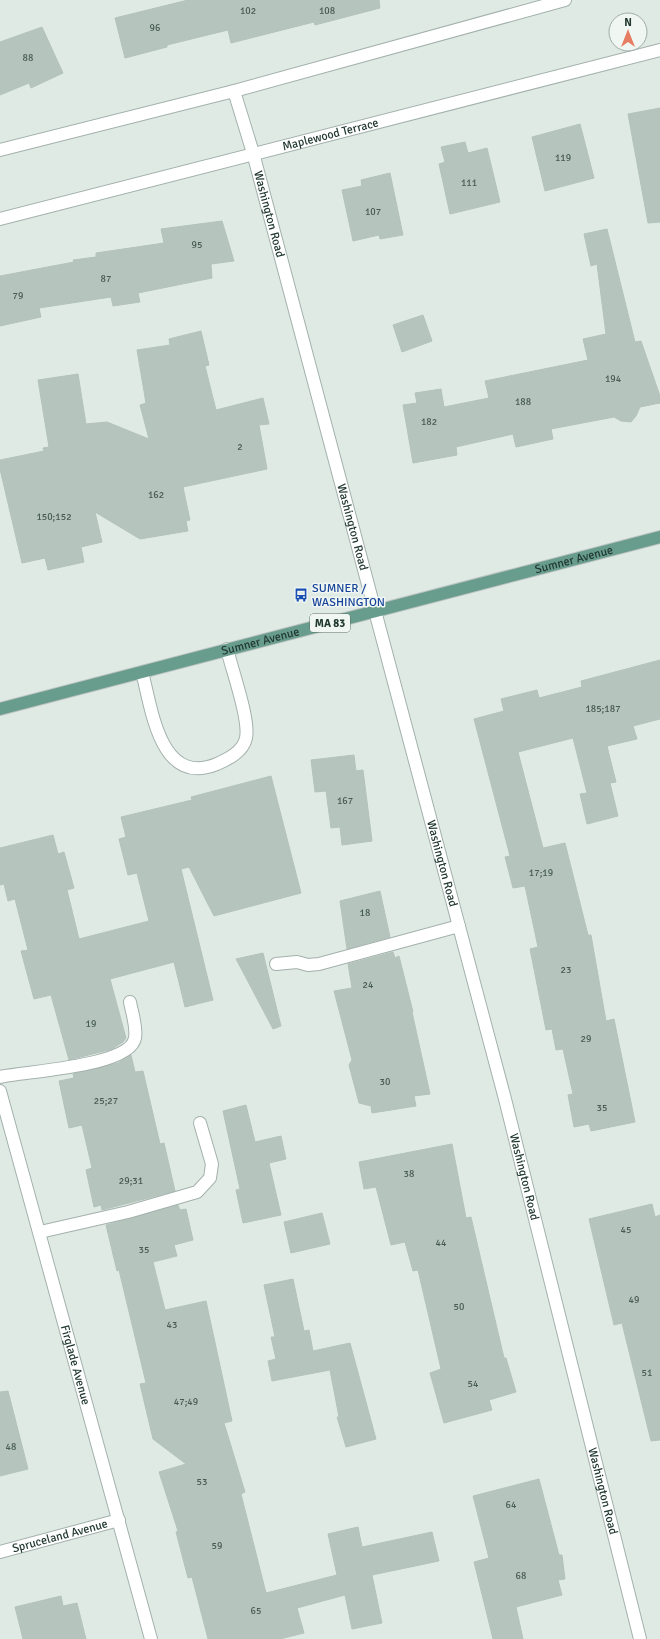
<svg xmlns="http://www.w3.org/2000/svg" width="660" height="1639" viewBox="0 0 660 1639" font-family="Signika,sans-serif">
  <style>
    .building { fill: #b6c4be; stroke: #b3c3bc }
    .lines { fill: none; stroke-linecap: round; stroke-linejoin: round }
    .service-casing { stroke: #a3b1ac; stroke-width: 14 }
    .minor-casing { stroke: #a3b1ac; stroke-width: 14 }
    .primary-casing { stroke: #bdc4c2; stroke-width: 14 }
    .service { stroke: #fff; stroke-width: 12 }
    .minor { stroke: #fff; stroke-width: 12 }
    .primary { stroke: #689c8c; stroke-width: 12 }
    .labels { text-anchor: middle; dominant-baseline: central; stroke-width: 3; stroke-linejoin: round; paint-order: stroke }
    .number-label { font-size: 10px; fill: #475c55 }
    .shield { fill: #f0f7f3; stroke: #60726c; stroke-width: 1 }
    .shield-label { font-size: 11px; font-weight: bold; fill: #223932 }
    .street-label { font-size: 12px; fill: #223932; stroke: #f0f7f3 }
    .transit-label { font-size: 12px; fill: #164399; stroke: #f0f7f3; text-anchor: start }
  </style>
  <rect width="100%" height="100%" fill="#e0eae5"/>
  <!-- building -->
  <g class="building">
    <polygon points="188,0 379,0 380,8 315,25 314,22 231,43 228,30 167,45 167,47 125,58 115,18"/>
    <polygon points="42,27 63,73 31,88 29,83 0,95 0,42"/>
    <polygon points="660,108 660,222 648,223 628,114"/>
    <polygon points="580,124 594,178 545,191 532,137"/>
    <polygon points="465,142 468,153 487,148 500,202 450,214 439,164 445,162 441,147"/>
    <polygon points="390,173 403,235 380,239 379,235 353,241 342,190 362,186 361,180"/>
    <polygon points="222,221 234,261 211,264 212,278 138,293 140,302 113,306 111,297 39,308 41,317 0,326 0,276 74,262 73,260 96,257 96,253 164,243 161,229"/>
    <polygon points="607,229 635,342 641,341 660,396 660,403 640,407 636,416 631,422 621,421 614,417 551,429 553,439 516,447 513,434 456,447 457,455 413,463 403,405 417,403 415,393 441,389 444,407 489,398 485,381 588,360 583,339 606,334 597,264 591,266 584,234"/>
    <polygon points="423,315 432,341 402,352 393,325"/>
    <polygon points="201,331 209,365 205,366 216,410 263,398 269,424 259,425 267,469 183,487 190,520 186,521 188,531 140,539 95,512 102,542 81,547 84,562 48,570 45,558 22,563 0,469 0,460 44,451 43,448 49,447 38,380 78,374 86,424 107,422 149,439 140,405 146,403 137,350 170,345 169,339"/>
    <polygon points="660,660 660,719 633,726 637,739 607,746 616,782 610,783 618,816 587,824 580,794 587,793 573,738 518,752 543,848 565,843 588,935 591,935 606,1021 614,1019 635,1122 591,1131 589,1124 574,1127 568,1095 573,1094 563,1049 556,1050 552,1029 546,1030 530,949 538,947 525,886 513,888 505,857 510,856 474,719 504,711 501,699 537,690 539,698 582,687 581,681"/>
    <polygon points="354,755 356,771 363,770 372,841 342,845 340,827 331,828 326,791 315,792 311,760"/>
    <polygon points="271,776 301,893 214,916 189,867 181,869 213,1000 185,1007 174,962 110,979 126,1038 123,1042 112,1049 69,1060 51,995 34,999 21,951 28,950 15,899 8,901 4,884 0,885 0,848 53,835 58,854 64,852 74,888 67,890 79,939 149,921 137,873 128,875 119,839 126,837 121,817 192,800 191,797"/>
    <polygon points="380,891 390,937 347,949 340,901"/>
    <polygon points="393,952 395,958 399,956 413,1012 412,1012 430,1094 414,1096 416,1106 372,1113 371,1106 359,1103 349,1065 352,1060 334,991 352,988 348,964"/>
    <polygon points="263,953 281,1026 273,1029 236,959"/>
    <polygon points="131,1055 135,1072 143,1071 160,1144 164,1143 175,1191 102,1210 101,1205 94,1207 86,1170 92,1168 82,1125 69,1128 59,1081 74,1078 73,1074 118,1063"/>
    <polygon points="246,1105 255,1142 281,1136 286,1159 269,1163 281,1215 243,1223 236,1190 240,1189 223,1111"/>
    <polygon points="452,1144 466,1218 471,1217 504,1358 506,1358 516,1392 489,1400 492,1410 444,1423 430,1373 441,1369 418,1270 413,1271 405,1242 391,1245 376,1187 364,1189 359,1162"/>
    <polygon points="652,1204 655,1217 660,1215 660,1440 651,1441 622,1323 614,1325 589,1219"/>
    <polygon points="178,1205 180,1210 186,1209 193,1240 174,1245 177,1256 153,1262 165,1310 206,1301 232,1421 224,1423 245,1492 241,1494 266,1593 337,1575 328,1534 358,1527 362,1547 432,1532 439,1561 372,1575 382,1623 352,1629 345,1595 297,1608 304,1633 280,1639 208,1639 192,1577 188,1578 176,1532 178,1531 159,1472 186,1464 153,1439 140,1384 146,1383 119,1270 117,1271 106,1225"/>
    <polygon points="322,1213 330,1244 291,1253 284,1222"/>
    <polygon points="293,1279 304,1331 309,1330 313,1351 350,1343 376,1439 346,1447 337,1417 339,1417 330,1370 272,1381 268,1361 276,1359 271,1337 275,1337 264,1285"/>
    <polygon points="8,1391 28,1469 0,1476 0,1392"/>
    <polygon points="539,1479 559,1555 562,1555 565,1579 558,1580 562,1595 516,1607 523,1639 493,1639 474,1562 489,1558 473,1496"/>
    <polygon points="61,1596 63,1606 77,1603 86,1639 23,1639 15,1607"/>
  </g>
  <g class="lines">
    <!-- service casing -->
    <g class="service-casing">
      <g id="service">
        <path d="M142,672C152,710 160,787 217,764C228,759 243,752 246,738C250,720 232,670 227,649"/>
        <polyline points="276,964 297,962 308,965 319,964 459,926"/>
        <path d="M0,1077C25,1071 130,1067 135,1038C137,1027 132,1013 130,1002"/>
        <polyline points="40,1232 128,1212 197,1192 210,1178 212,1164 200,1123"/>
      </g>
    </g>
    <!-- minor casing -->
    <g class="minor-casing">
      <g id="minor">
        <path id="s1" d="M234,91L253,153L505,1099L640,1639"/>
        <polyline points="0,150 234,91 565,0"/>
        <path id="s2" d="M0,219L660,50"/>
        <path id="s3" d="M0,1091L151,1639"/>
        <path id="s4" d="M0,1552L119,1520"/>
      </g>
    </g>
    <!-- primary casing -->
    <g class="primary-casing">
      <g id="primary">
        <path id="s5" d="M0,709L660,537"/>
      </g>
    </g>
    <!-- service -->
    <use href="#service" class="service"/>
    <!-- minor -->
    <use href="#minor" class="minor"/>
    <!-- primary -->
    <use href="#primary" class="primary"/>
  </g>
  <!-- icons -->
  <defs>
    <g id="bus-bare" transform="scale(1.08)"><path d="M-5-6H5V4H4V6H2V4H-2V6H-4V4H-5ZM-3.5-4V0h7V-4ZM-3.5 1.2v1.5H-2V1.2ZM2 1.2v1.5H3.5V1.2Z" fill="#1a4fb4" stroke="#f0f7f3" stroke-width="2.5" paint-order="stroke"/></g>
  </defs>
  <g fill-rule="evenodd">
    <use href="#bus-bare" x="301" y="595"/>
  </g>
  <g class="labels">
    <!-- number labels -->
    <g class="number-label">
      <text x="248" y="11">102</text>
      <text x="327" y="11">108</text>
      <text x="155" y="28">96</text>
      <text x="28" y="58">88</text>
      <text x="563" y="158">119</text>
      <text x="469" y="183">111</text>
      <text x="373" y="212">107</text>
      <text x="197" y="245">95</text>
      <text x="106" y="279">87</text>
      <text x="18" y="296">79</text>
      <text x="613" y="379">194</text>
      <text x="523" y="402">188</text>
      <text x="429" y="422">182</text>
      <text x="240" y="447">2</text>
      <text x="156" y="495">162</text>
      <text x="54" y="517">150;152</text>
      <text x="603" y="709">185;187</text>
      <text x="345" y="801">167</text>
      <text x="541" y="873">17;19</text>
      <text x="365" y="913">18</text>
      <text x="566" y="970">23</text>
      <text x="368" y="985">24</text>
      <text x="91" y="1024">19</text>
      <text x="586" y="1039">29</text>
      <text x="385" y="1082">30</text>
      <text x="106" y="1101">25;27</text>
      <text x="602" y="1108">35</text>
      <text x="409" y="1174">38</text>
      <text x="131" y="1181">29;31</text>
      <text x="626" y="1230">45</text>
      <text x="441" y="1243">44</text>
      <text x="144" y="1250">35</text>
      <text x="634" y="1300">49</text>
      <text x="459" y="1307">50</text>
      <text x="172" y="1325">43</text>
      <text x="647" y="1373">51</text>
      <text x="473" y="1384">54</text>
      <text x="186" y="1402">47;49</text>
      <text x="11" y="1447">48</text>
      <text x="202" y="1482">53</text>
      <text x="511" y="1505">64</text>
      <text x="217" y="1546">59</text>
      <text x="521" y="1576">68</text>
      <text x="256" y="1611">65</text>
    </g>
    <!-- shield labels -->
    <rect class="shield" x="310" y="614" width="40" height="18" rx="3"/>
    <g class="shield-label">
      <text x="330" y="623">MA 83</text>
    </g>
    <!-- street labels -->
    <g class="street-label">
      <text stroke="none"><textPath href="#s2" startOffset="341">Maplewood Terrace</textPath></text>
      <text stroke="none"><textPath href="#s1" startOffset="128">Washington Road</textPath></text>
      <text stroke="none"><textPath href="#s1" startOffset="452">Washington Road</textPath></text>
      <text stroke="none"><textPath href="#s5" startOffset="593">Sumner Avenue</textPath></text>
      <text stroke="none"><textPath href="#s5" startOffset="269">Sumner Avenue</textPath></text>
      <text stroke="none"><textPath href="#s1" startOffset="800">Washington Road</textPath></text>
      <text stroke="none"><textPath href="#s1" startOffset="1124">Washington Road</textPath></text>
      <text stroke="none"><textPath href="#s3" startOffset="284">Firglade Avenue</textPath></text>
      <text stroke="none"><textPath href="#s1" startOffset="1448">Washington Road</textPath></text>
      <text stroke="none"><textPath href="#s4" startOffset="62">Spruceland Avenue</textPath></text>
    </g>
    <!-- transit labels -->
    <g class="transit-label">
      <text x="312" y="588">SUMNER /<tspan x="312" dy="14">WASHINGTON</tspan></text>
    </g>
  </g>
  <!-- north arrow -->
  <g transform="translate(628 32)"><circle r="19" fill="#f0f7f3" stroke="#9eaba6"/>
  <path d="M0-3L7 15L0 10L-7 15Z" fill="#e67d62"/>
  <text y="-6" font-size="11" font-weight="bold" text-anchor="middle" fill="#223932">N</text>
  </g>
</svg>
